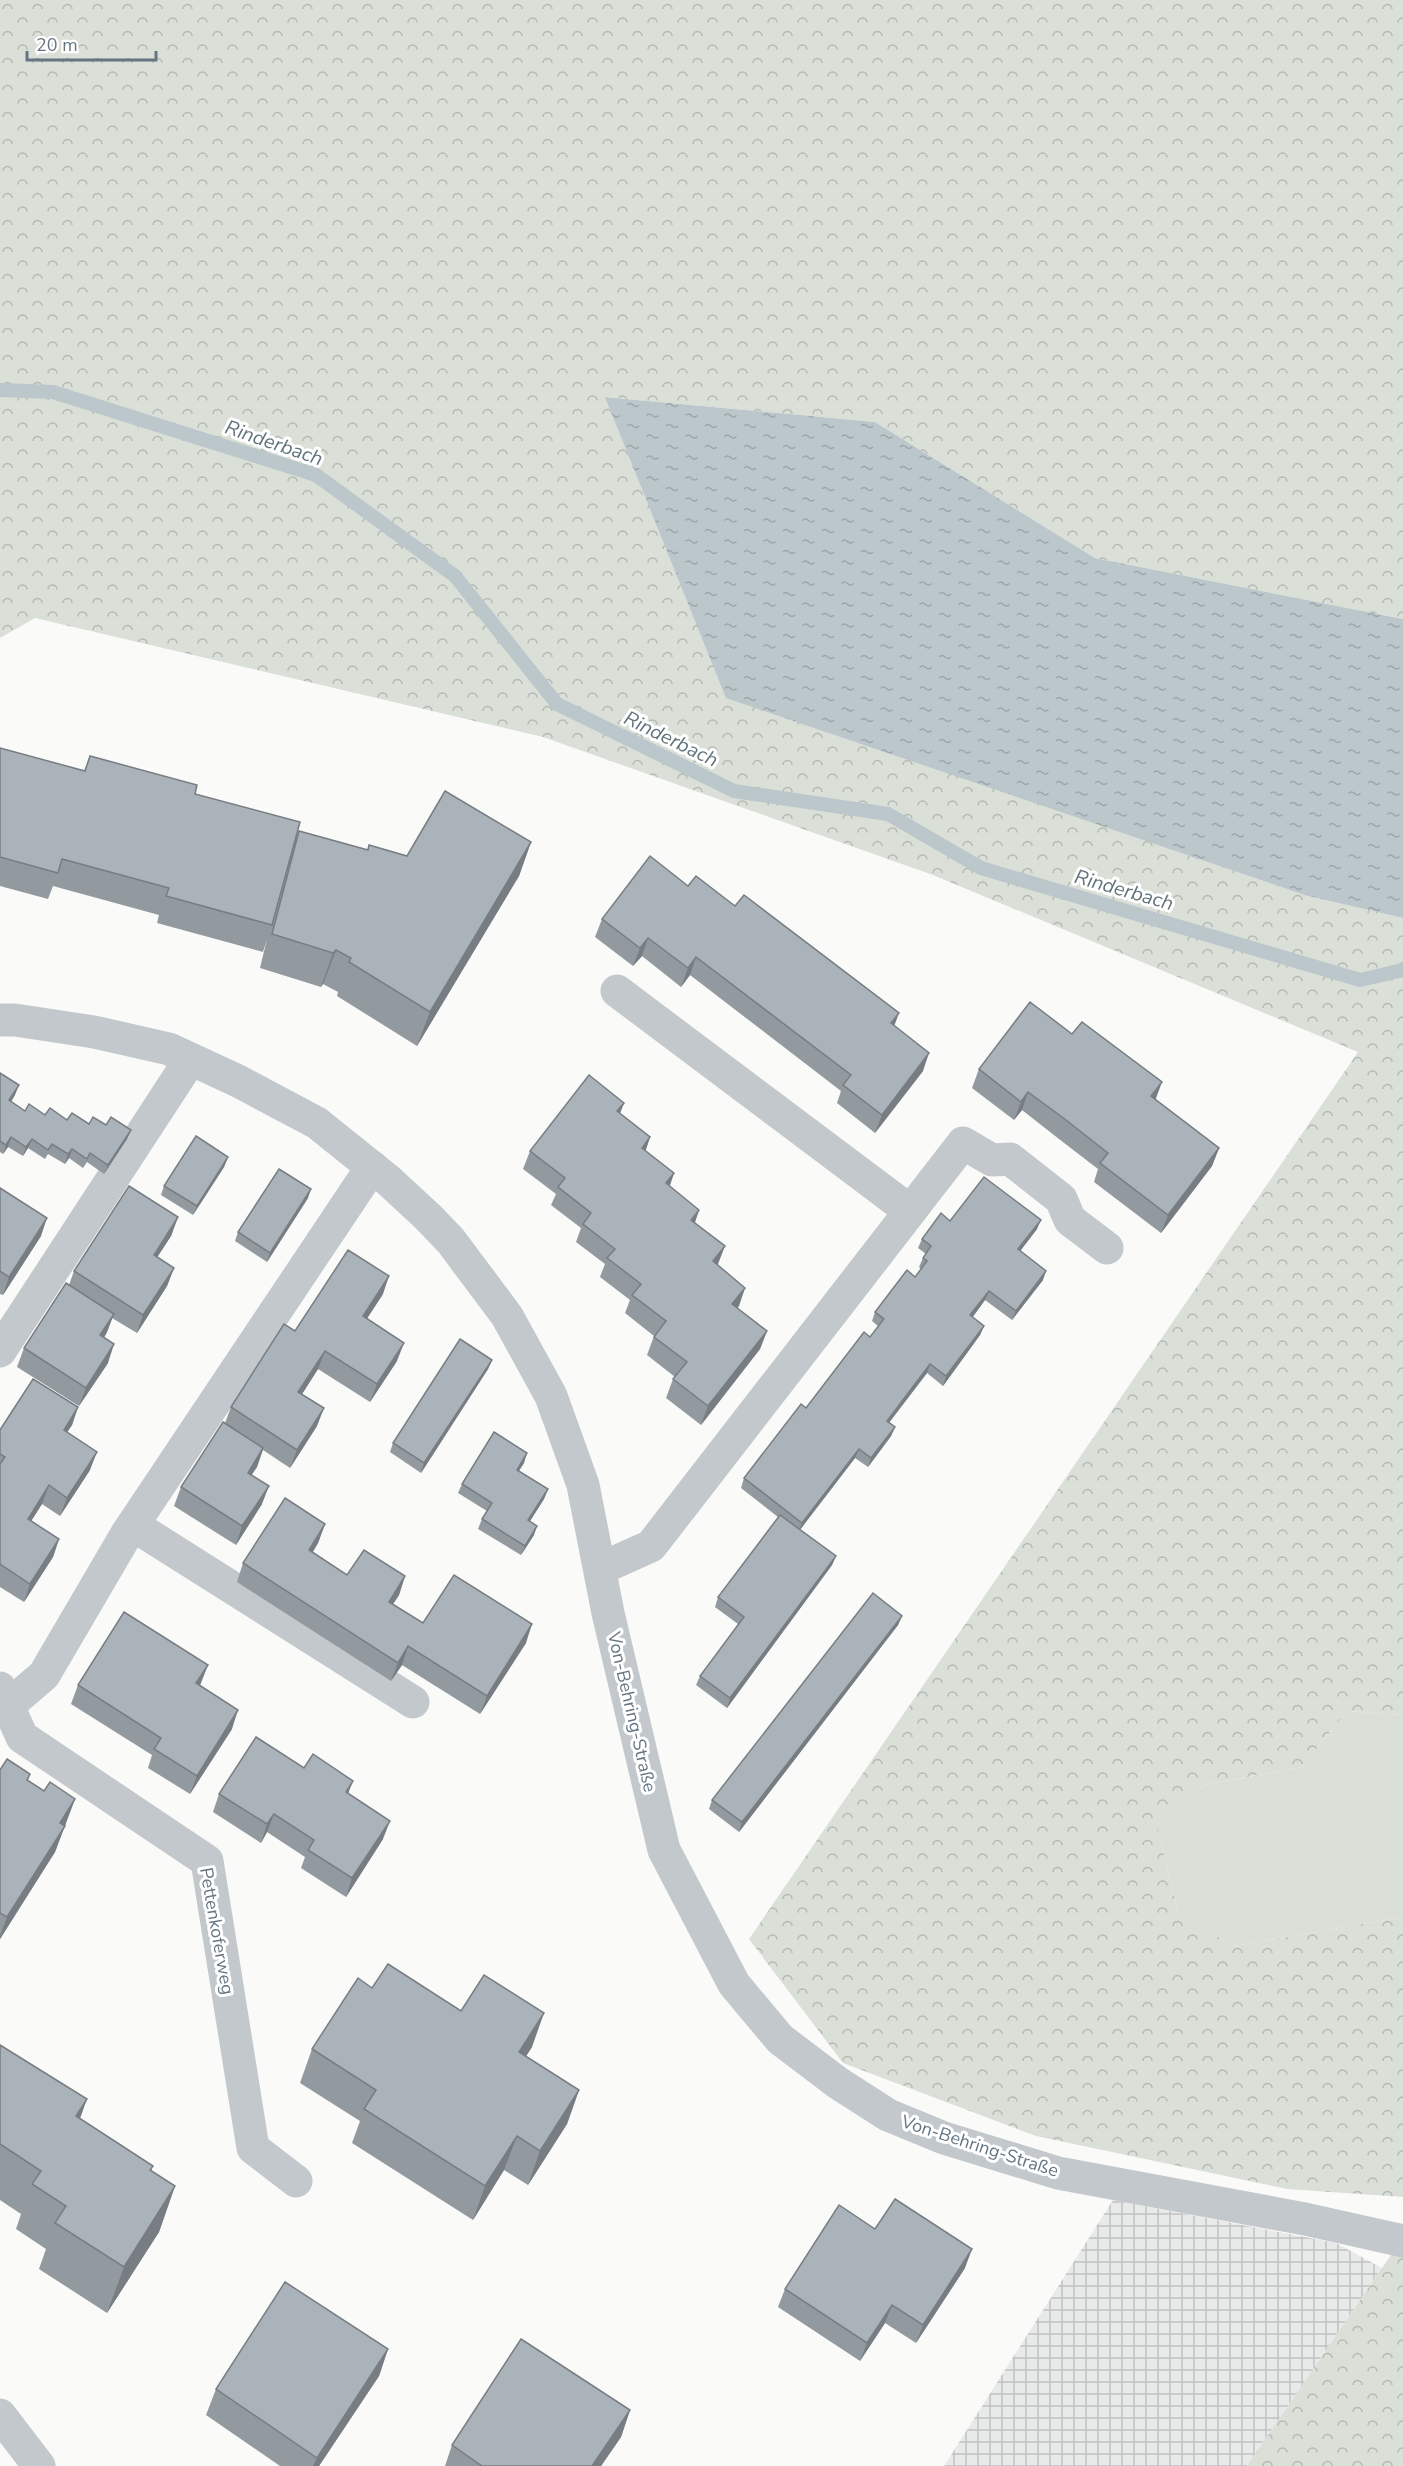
<svg xmlns="http://www.w3.org/2000/svg" width="1403" height="2466" viewBox="0 0 1403 2466" font-family="'Nunito Sans',sans-serif">
  <style>
    .industrial { fill: url(#industrial-grid) }
    .green { fill: #dadfd7 }
    .forest { fill: url(#forest-crowns) }
    .water { fill: url(#water-ripples) }
    .lines { fill: none; stroke-linecap: round; stroke-linejoin: round }
    .stream { stroke: #bbc7cb; stroke-width: 14 }
    .minor { stroke: #c3c8cc; stroke-width: 33 }
    .wall { fill: #929a9f }
    .shaded-wall { fill: #777d82 }
    .building { fill: #aab3b9; stroke: #777d82; stroke-width: 1.5 }
    .labels { text-anchor: middle; dominant-baseline: central; stroke-width: 6; stroke-linejoin: round; paint-order: stroke }
    .street-label { font-size: 18px; fill: #657683; stroke: #fff }
    .water-label { font-size: 20px; font-style: italic; fill: #60757c; stroke: #fff }
  </style>
  <defs>
    <pattern id="industrial-grid" width="8" height="8" patternUnits="userSpaceOnUse" patternTransform="scale(1.5)"><rect width="8" height="8" fill="#e8e9e9"/><path d="M0 4h8M4 0v8" fill="none" stroke="#c0c1c2"/></pattern>
    <pattern id="forest-crowns" width="20" height="18" patternUnits="userSpaceOnUse" patternTransform="scale(1.5)"><rect width="20" height="18" fill="#dadfd7"/><path d="M2 6a3 3 0 1 1 6 0M12 15a3 3 0 1 1 6 0" fill="none" stroke="#b4b9b4"/></pattern>
    <pattern id="water-ripples" width="26" height="14" patternUnits="userSpaceOnUse" patternTransform="scale(1.5)"><rect width="26" height="14" fill="#bbc7cb"/><path d="M2 4q2-2 4 0t4 0M15 11q2-2 4 0t4 0" fill="none" stroke="#9ca6aa"/></pattern>
  </defs>
  <rect width="100%" height="100%" fill="#fafaf8"/>
  <!-- industrial -->
  <polygon class="industrial" points="1113,2200 1336,2243 1382,2268 1247,2466 944,2466"/>
  <!-- green -->
  <polygon class="green" points="1347,1711 1403,1715 1403,1917 1234,1946 1178,1913 1158,1829 1204,1785 1302,1767"/>
  <!-- forest -->
  <g class="forest">
    <polygon points="0,0 1403,0 1403,619 1095,558 875,422 606,397 1308,896 1403,918 1403,1715 1347,1711 1302,1767 1204,1785 1158,1829 1178,1913 1234,1946 1403,1917 1403,2197 1287,2189 1036,2136 843,2063 749,1939 1358,1052 933,875 543,737 35,618 0,638"/>
    <polygon points="1403,2238 1403,2466 1247,2466 1382,2268"/>
  </g>
  <!-- water -->
  <polygon class="water" points="605,397 875,422 1095,558 1403,619 1403,918 1308,896 726,698"/>
  <g class="lines">
    <!-- stream -->
    <polyline class="stream" points="0,390 53,392 316,475 455,576 557,704 734,791 888,814 981,868 1360,980 1403,970"/>
    <!-- minor -->
    <g class="minor">
      <polyline points="617,991 910,1211"/>
      <polyline points="0,1020 15,1020 94,1032 169,1049 238,1081 317,1123 388,1180 428,1217 451,1241 507,1316 551,1396 583,1485 608,1613 664,1850 734,1984 780,2039 838,2083 888,2115 944,2138 1058,2173 1305,2219 1403,2241"/>
      <polyline points="0,1351 190,1060"/>
      <polyline points="133,1525 413,1702"/>
      <polyline points="602,1568 651,1546 963,1143 992,1160 1010,1159 1061,1199 1070,1220 1107,1248"/>
      <polyline points="0,1688 22,1737 207,1861 253,2148 296,2181"/>
      <polyline points="9,1705 44,1675 126,1535 372,1167"/>
      <polyline points="0,2415 39,2466"/>
    </g>
  </g>
  <!-- wall -->
  <g class="wall">
    <polygon points="0,748 84,771 90,756 195,794 295,840 299,831 367,850 369,845 407,856 531,842 519,876 417,1046 337,996 338,992 323,984 321,987 260,968 267,939 263,952 157,923 159,915 53,886 48,899 0,886"/>
    <polygon points="688,886 735,906 894,1026 923,1071 875,1133 837,1103 841,1091 690,975 681,987 642,956 633,966 595,937 602,919"/>
    <polygon points="979,1069 1156,1100 1219,1148 1212,1166 1161,1233 1094,1182 1098,1169 1059,1139 1022,1110 1014,1120 972,1088"/>
    <polygon points="0,1073 15,1095 11,1102 25,1111 89,1124 106,1125 131,1130 127,1139 104,1174 87,1162 83,1168 69,1158 65,1164 48,1154 45,1159 28,1148 23,1156 8,1147 3,1154 0,1152"/>
    <polygon points="624,1103 620,1113 650,1137 645,1151 674,1173 670,1186 699,1210 695,1222 717,1265 745,1288 737,1308 767,1331 760,1349 701,1425 666,1398 673,1379 675,1377 647,1355 654,1336 625,1313 630,1300 600,1277 605,1264 576,1242 581,1228 551,1205 556,1194 523,1169 530,1151"/>
    <polygon points="228,1157 224,1167 193,1215 161,1195 164,1186"/>
    <polygon points="0,1188 41,1236 3,1295 0,1294"/>
    <polygon points="308,1198 267,1262 235,1241 238,1232"/>
    <polygon points="178,1217 171,1236 157,1257 174,1268 167,1286 137,1333 112,1318 107,1332 104,1338 108,1363 79,1406 17,1367 24,1348 69,1285 74,1271"/>
    <polygon points="950,1221 1037,1229 1020,1251 1043,1280 1012,1320 985,1300 973,1317 984,1326 980,1335 943,1386 927,1373 889,1423 895,1427 891,1436 868,1467 855,1458 800,1530 836,1556 832,1565 727,1708 696,1685 700,1676 738,1624 715,1607 718,1597 778,1517 741,1488 744,1478 870,1337 878,1326 872,1321 875,1312 915,1277 921,1269 919,1267 923,1258 926,1254 918,1248 922,1239"/>
    <polygon points="383,1294 367,1318 397,1361 370,1402 318,1369 302,1394 317,1426 290,1468 263,1450 257,1467 251,1475 262,1504 236,1545 174,1506 181,1487 225,1423 231,1407 295,1331"/>
    <polygon points="492,1360 488,1369 421,1473 390,1452 393,1443"/>
    <polygon points="78,1407 72,1425 67,1432 90,1470 60,1516 42,1504 31,1521 59,1539 53,1557 24,1602 0,1587 0,1430"/>
    <polygon points="524,1463 519,1471 548,1489 544,1499 530,1521 534,1535 521,1555 478,1529 482,1519 487,1511 458,1493 462,1484"/>
    <polygon points="325,1524 318,1543 313,1552 347,1575 405,1576 399,1595 393,1604 423,1623 526,1643 480,1714 402,1665 391,1681 237,1582 243,1563"/>
    <polygon points="902,1616 898,1625 739,1832 709,1809 712,1800"/>
    <polygon points="201,1683 200,1685 232,1729 190,1794 148,1768 152,1755 71,1704 78,1685"/>
    <polygon points="304,1768 348,1793 383,1839 346,1897 301,1868 305,1857 267,1832 261,1843 213,1812 219,1794"/>
    <polygon points="0,1770 30,1774 28,1780 44,1791 75,1799 55,1852 0,1939"/>
    <polygon points="372,1988 461,2011 532,2047 526,2056 579,2090 567,2124 528,2185 504,2170 473,2220 352,2143 360,2121 300,2083 312,2049"/>
    <polygon points="0,2045 80,2119 153,2166 151,2171 175,2186 159,2232 107,2313 39,2269 46,2249 16,2229 21,2214 0,2200"/>
    <polygon points="875,2229 965,2268 916,2343 885,2323 860,2361 778,2307 785,2289"/>
    <polygon points="388,2349 379,2376 319,2466 280,2466 206,2415 216,2389"/>
    <polygon points="630,2410 621,2437 601,2466 445,2466 452,2445"/>
  </g>
  <!-- shaded-wall -->
  <g class="shaded-wall">
    <polygon points="531,842 519,876 417,1046 430,1012"/>
    <polygon points="648,938 642,956 633,966 640,948"/>
    <polygon points="336,950 323,984 321,987 333,953"/>
    <polygon points="696,957 690,975 681,987 688,968"/>
    <polygon points="899,1013 892,1032 891,1023"/>
    <polygon points="929,1053 923,1071 875,1133 882,1115"/>
    <polygon points="1162,1082 1155,1101 1151,1096"/>
    <polygon points="19,1085 15,1095 5,1110 9,1100"/>
    <polygon points="1028,1092 1022,1110 1014,1120 1021,1102"/>
    <polygon points="624,1103 617,1121 617,1111"/>
    <polygon points="131,1130 127,1139 104,1174 108,1165"/>
    <polygon points="11,1137 8,1147 3,1154 6,1145"/>
    <polygon points="650,1137 644,1156 642,1148"/>
    <polygon points="32,1139 28,1148 23,1156 26,1147"/>
    <polygon points="1219,1148 1212,1166 1161,1233 1168,1215"/>
    <polygon points="72,1149 69,1158 65,1164 68,1154"/>
    <polygon points="228,1157 224,1167 193,1215 197,1206"/>
    <polygon points="674,1173 667,1192 666,1183"/>
    <polygon points="311,1189 308,1198 267,1262 270,1253"/>
    <polygon points="699,1210 693,1228 691,1220"/>
    <polygon points="178,1217 171,1236 147,1273 154,1255"/>
    <polygon points="47,1218 41,1236 3,1295 9,1277"/>
    <polygon points="1041,1220 1037,1229 1014,1259 1018,1249"/>
    <polygon points="725,1246 718,1264 706,1280 713,1261"/>
    <polygon points="174,1268 167,1286 137,1333 143,1315"/>
    <polygon points="1046,1271 1043,1280 1012,1320 1016,1311"/>
    <polygon points="389,1276 383,1294 357,1334 363,1316"/>
    <polygon points="745,1288 739,1306 726,1323 732,1304"/>
    <polygon points="989,1291 985,1300 967,1324 970,1315"/>
    <polygon points="114,1314 107,1332 94,1354 100,1335"/>
    <polygon points="984,1326 980,1335 943,1386 946,1376"/>
    <polygon points="767,1331 760,1349 701,1425 708,1406"/>
    <polygon points="404,1343 397,1361 370,1402 377,1384"/>
    <polygon points="114,1344 108,1363 79,1406 86,1388"/>
    <polygon points="325,1351 318,1369 292,1410 298,1392"/>
    <polygon points="492,1360 488,1369 421,1473 424,1463"/>
    <polygon points="930,1364 927,1373 883,1430 887,1421"/>
    <polygon points="78,1407 72,1425 57,1448 64,1430"/>
    <polygon points="324,1408 317,1426 290,1468 297,1450"/>
    <polygon points="895,1427 891,1436 868,1467 871,1458"/>
    <polygon points="263,1448 257,1467 241,1491 248,1473"/>
    <polygon points="859,1449 855,1458 798,1532 802,1523"/>
    <polygon points="97,1452 90,1470 60,1516 67,1498"/>
    <polygon points="527,1453 524,1463 513,1479 517,1470"/>
    <polygon points="49,1485 42,1504 21,1537 28,1519"/>
    <polygon points="269,1486 262,1504 236,1545 242,1526"/>
    <polygon points="548,1489 544,1499 525,1529 528,1520"/>
    <polygon points="325,1524 318,1543 302,1569 309,1550"/>
    <polygon points="537,1526 534,1535 521,1555 525,1546"/>
    <polygon points="59,1539 53,1557 24,1602 30,1584"/>
    <polygon points="836,1556 832,1565 727,1708 730,1698"/>
    <polygon points="405,1576 399,1595 382,1620 389,1602"/>
    <polygon points="902,1616 898,1625 739,1832 742,1822"/>
    <polygon points="532,1624 526,1643 480,1714 487,1696"/>
    <polygon points="408,1646 402,1665 391,1681 398,1663"/>
    <polygon points="208,1665 201,1683 190,1701 196,1683"/>
    <polygon points="238,1710 232,1729 190,1794 197,1776"/>
    <polygon points="353,1781 346,1799 346,1792"/>
    <polygon points="75,1799 55,1852 0,1939 0,1936 7,1917 60,1823"/>
    <polygon points="274,1814 267,1832 261,1843 267,1824"/>
    <polygon points="390,1821 383,1839 346,1897 352,1878"/>
    <polygon points="544,2013 532,2047 507,2086 519,2052"/>
    <polygon points="579,2090 567,2124 528,2185 540,2151"/>
    <polygon points="87,2099 71,2144 76,2116"/>
    <polygon points="517,2136 504,2170 473,2220 485,2186"/>
    <polygon points="175,2186 159,2232 107,2313 124,2267"/>
    <polygon points="972,2249 965,2268 916,2343 923,2325"/>
    <polygon points="892,2305 885,2323 860,2361 867,2343"/>
    <polygon points="388,2349 379,2376 319,2466 313,2466 317,2458"/>
    <polygon points="630,2410 621,2437 601,2466 592,2466"/>
  </g>
  <!-- building -->
  <g class="building">
    <polygon points="0,748 85,771 90,756 197,785 195,794 300,822 272,925 166,896 169,888 62,859 58,873 0,857"/>
    <polygon points="445,791 531,842 430,1012 349,962 351,958 336,950 333,953 272,934 299,831 368,850 369,845 407,856"/>
    <polygon points="650,856 688,886 696,876 735,906 744,895 899,1013 891,1023 929,1053 882,1115 843,1085 851,1075 696,957 688,968 648,938 640,948 602,919"/>
    <polygon points="1030,1002 1072,1034 1082,1022 1162,1082 1151,1096 1219,1148 1168,1215 1100,1163 1108,1153 1066,1120 1028,1092 1021,1102 979,1069"/>
    <polygon points="0,1073 19,1085 9,1100 25,1111 29,1104 45,1115 50,1108 67,1120 72,1113 89,1124 93,1117 106,1125 111,1117 131,1130 108,1165 90,1153 87,1159 72,1149 68,1154 52,1144 48,1150 32,1139 26,1147 11,1137 6,1145 0,1141"/>
    <polygon points="589,1075 624,1103 617,1111 650,1137 642,1148 674,1173 666,1183 699,1210 691,1220 725,1246 713,1261 745,1288 732,1304 767,1331 708,1406 673,1379 687,1362 654,1337 666,1321 632,1295 641,1284 607,1258 615,1249 583,1224 591,1213 558,1187 565,1178 530,1151"/>
    <polygon points="196,1136 228,1157 197,1206 164,1186"/>
    <polygon points="279,1169 311,1189 270,1253 238,1232"/>
    <polygon points="984,1177 1041,1220 1018,1249 1046,1271 1016,1311 989,1291 970,1315 984,1326 946,1376 930,1364 887,1421 895,1427 871,1458 859,1449 802,1523 744,1478 801,1404 806,1408 864,1332 870,1337 884,1319 875,1312 907,1270 915,1277 927,1261 923,1258 931,1246 922,1239 941,1213 950,1221"/>
    <polygon points="129,1186 178,1217 154,1255 174,1268 143,1315 74,1271"/>
    <polygon points="0,1188 47,1218 9,1277 0,1271"/>
    <polygon points="348,1250 389,1276 363,1316 404,1343 377,1384 325,1351 298,1392 324,1408 297,1450 231,1407 284,1324 295,1331"/>
    <polygon points="66,1283 114,1314 100,1335 114,1344 86,1388 24,1348"/>
    <polygon points="460,1339 492,1360 424,1463 393,1443"/>
    <polygon points="33,1379 78,1407 64,1430 97,1452 67,1498 49,1485 28,1519 59,1539 30,1584 0,1564 0,1464 5,1457 0,1454 0,1430"/>
    <polygon points="223,1422 263,1448 248,1473 269,1486 242,1526 181,1487"/>
    <polygon points="494,1432 527,1453 517,1470 548,1489 528,1520 537,1526 525,1546 482,1519 492,1503 462,1484"/>
    <polygon points="285,1498 325,1524 309,1550 347,1575 364,1550 405,1576 389,1602 423,1623 454,1575 532,1624 487,1696 408,1646 398,1663 243,1563"/>
    <polygon points="780,1515 836,1556 730,1698 700,1676 744,1617 718,1597"/>
    <polygon points="873,1593 902,1616 742,1822 712,1800"/>
    <polygon points="124,1612 208,1665 196,1683 238,1710 197,1776 154,1749 161,1738 78,1685"/>
    <polygon points="256,1737 304,1768 313,1754 353,1781 346,1792 390,1821 352,1878 308,1850 314,1840 274,1814 267,1824 219,1794"/>
    <polygon points="7,1759 30,1774 27,1780 44,1791 50,1782 75,1799 60,1823 65,1826 7,1917 0,1913 0,1770"/>
    <polygon points="388,1964 461,2011 484,1975 544,2013 519,2052 579,2090 540,2151 517,2136 485,2186 364,2109 376,2090 312,2049 358,1978 372,1988"/>
    <polygon points="0,2045 87,2099 76,2116 153,2166 150,2170 175,2186 124,2267 55,2223 66,2206 32,2184 41,2171 0,2144"/>
    <polygon points="895,2199 972,2249 923,2325 892,2305 867,2343 785,2289 839,2205 875,2229"/>
    <polygon points="285,2282 388,2349 317,2458 216,2389"/>
    <polygon points="521,2339 630,2410 592,2466 482,2466 452,2445"/>
  </g>
  <g class="labels">
    <!-- street labels -->
    <g class="street-label">
      <text transform="translate(632 1712) rotate(77)">Von-Behring-Straße</text>
      <text transform="translate(217 1931) rotate(80)">Pettenkoferweg</text>
      <text transform="translate(980 2146) rotate(18)">Von-Behring-Straße</text>
    </g>
    <!-- water labels -->
    <g class="water-label">
      <text transform="translate(274 443) rotate(19)">Rinderbach</text>
      <text transform="translate(671 739) rotate(26)">Rinderbach</text>
      <text transform="translate(1124 890) rotate(16)">Rinderbach</text>
    </g>
  </g>
  <!-- scale -->
  <path d="M27 51v9h129v-9" fill="none" stroke="#657683" stroke-width="3"/>
  <text x="36" y="51" font-size="18" fill="#657683" stroke="#ffffff" stroke-width="4.5" paint-order="stroke">20 m</text>
</svg>
